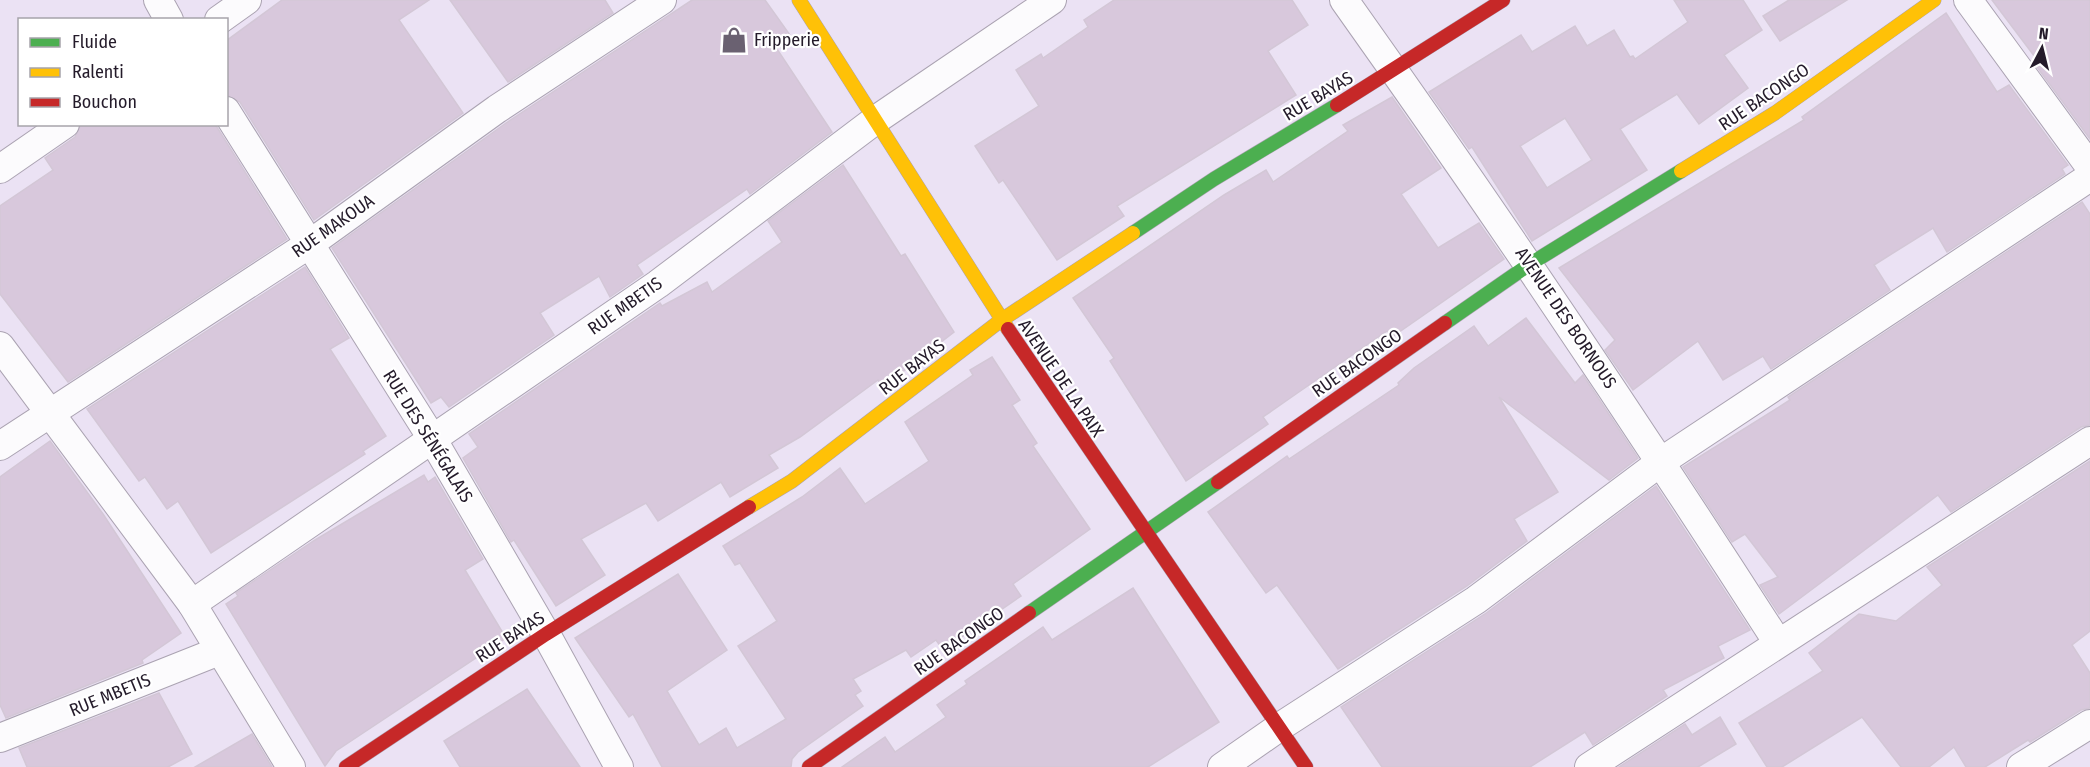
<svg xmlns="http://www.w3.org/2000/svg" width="2090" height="767" viewBox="0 0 2090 767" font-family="'Fira Sans Condensed',sans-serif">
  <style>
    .building { fill: #d8c8dc; stroke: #d3c7d6; stroke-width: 1.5; fill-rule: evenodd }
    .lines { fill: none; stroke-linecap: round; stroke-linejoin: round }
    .street-casing { stroke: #aba3b2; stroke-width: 30 }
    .fast-casing { stroke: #aba3b2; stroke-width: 15 }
    .slow-casing { stroke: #aba3b2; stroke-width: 15 }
    .jam-casing { stroke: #aba3b2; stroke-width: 15 }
    .street { stroke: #fcfbfd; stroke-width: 28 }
    .fast { stroke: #4caf50; stroke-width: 14 }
    .slow { stroke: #ffc107; stroke-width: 14 }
    .jam { stroke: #c62828; stroke-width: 14 }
    .labels { text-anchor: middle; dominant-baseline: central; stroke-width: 4.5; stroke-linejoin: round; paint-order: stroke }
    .poi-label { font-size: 18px; fill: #241b2a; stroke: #fff; text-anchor: start }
    .street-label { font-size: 18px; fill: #241b2a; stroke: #fff }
  </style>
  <rect width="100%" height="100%" fill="#ebe2f4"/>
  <!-- building -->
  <g class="building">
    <polygon points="282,0 429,0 399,20 463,113 314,220 240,102 226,95 226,41"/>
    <polygon points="450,0 605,0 613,13 508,82"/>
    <polygon points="692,0 765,0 790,35 775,46 832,132 750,194 747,189 637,265 643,274 610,297 599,276 540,313 554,335 449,407 441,397 431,403 332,248 506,123"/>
    <polygon points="1114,0 1292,0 1308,25 1268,51 1296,95 1117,206 1124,216 1057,260 1003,180 999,183 975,146 1039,106 1016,70 1041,54 1043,58 1088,27 1084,20"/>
    <path d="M1674,0H1743L1762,30L1724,55L1748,88L1699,124L1677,94L1620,129L1647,170L1532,241L1472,147L1469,149L1429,92L1521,35L1532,52L1575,26L1587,46L1614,30L1630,57L1633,56L1635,59L1688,22ZM1565,118L1592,160L1547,188L1520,146Z"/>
    <polygon points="1789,0 1847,0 1780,41 1763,16"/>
    <polygon points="1992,0 2090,0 2090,139 2037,67 2041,65"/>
    <polygon points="1946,13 1997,92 2009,85 2068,165 2062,169 2065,174 1947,252 1933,228 1874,265 1890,290 1771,369 1763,356 1723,380 1698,341 1633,390 1605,350 1615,340 1559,268 1804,120 1802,117"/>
    <polygon points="1392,97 1441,168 1401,194 1438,248 1479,223 1504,259 1392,337 1387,331 1296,394 1263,417 1268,424 1186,481 1110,361 1114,358 1073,298 1224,195 1266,170 1273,182 1348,131 1343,125"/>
    <polygon points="81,124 215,124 287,239 68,382 0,294 0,206 53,170 45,158 75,137"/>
    <polygon points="843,165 901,256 905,254 954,332 883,387 878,380 800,437 769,455 778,468 730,497 721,482 658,521 646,503 581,539 605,575 556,606 514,540 511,542 463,458 478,447 469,434 660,303 662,306 707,282 712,292 782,242 768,221"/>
    <polygon points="2082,202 2090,214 2090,425 2081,427 1951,512 1938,495 1779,614 1760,585 1778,577 1745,534 1732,542 1683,467 1790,400 1788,397"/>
    <polygon points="305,267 349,338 330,349 386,436 363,451 365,454 211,553 178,501 167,509 145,477 139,481 87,409"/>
    <polygon points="1526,318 1575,383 1583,375 1638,458 1609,480 1499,397 1558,492 1514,519 1527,541 1467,586 1338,669 1277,585 1266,593 1208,512 1287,456 1289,459 1399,385 1398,383 1414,368 1474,326 1488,346"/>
    <polygon points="992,357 1020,400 1012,405 1037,443 1033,446 1090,529 1013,584 1021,596 943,650 936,640 911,657 906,650 853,679 861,691 855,695 863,706 798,752 792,759 791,767 662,767 633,714 629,717 575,638 678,574 727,650 667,691 699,745 726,728 737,748 786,719 738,646 777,621 740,563 735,565 723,546 802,497 840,468 865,504 929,461 905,422 973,375 970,370"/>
    <polygon points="50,441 103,514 181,633 142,660 143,663 6,718 0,705 0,477"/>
    <polygon points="2090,461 2090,631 2072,645 2090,673 2090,708 2081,710 2030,742 2028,740 1985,767 1966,767 1954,747 1929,767 1901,767 1862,717 1782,767 1767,767 1739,723 1823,671 1809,653 1859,614 1896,621 1942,585 1927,567"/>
    <polygon points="424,475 428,482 435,477 483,559 465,570 506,638 336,751 325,766 226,604 238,596 236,593 315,540"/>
    <polygon points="1656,486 1750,630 1718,646 1724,658 1663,690 1667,696 1593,745 1585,732 1530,767 1382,767 1341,707 1485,614"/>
    <polygon points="1133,588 1219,722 1148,767 842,767 885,737 895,752 946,717 937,705 967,684 965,681 1043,627 1052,640"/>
    <polygon points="527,689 580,767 460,767 444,741"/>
    <polygon points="159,693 192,754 168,767 27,767 19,748"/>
    <polygon points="1720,717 1736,744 1698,767 1619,767 1685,724 1692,735"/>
    <polygon points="252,734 272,767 195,767"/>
  </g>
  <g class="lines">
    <!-- street casing -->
    <g class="street-casing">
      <g id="street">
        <polyline points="158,0 169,20"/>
        <path d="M1344,0C1494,211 1638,425 1778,643"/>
        <polyline points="1968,0 2090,167"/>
        <polyline points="219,20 247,0"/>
        <polyline points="226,111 433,440 546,634 619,767"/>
        <polyline points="0,169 65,124"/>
        <polyline points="0,346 192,604 291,767"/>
        <polyline points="0,446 311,243 497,109 662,0"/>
        <polyline points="192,604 658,284 874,121 1052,0"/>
        <polyline points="0,738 219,651"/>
        <polyline points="1222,767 1281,726 1476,600 1662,461 2090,177"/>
        <polyline points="1589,767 2090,441"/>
        <polyline points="2021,767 2090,724"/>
      </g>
    </g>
    <!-- fast casing -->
    <g class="fast-casing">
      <g id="fast">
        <polyline points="1133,233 1214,179 1337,105"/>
        <polyline points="1445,323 1530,264 1681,171"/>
        <polyline points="1029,613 1218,482"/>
      </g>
    </g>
    <!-- slow casing -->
    <g class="slow-casing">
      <g id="slow">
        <polyline points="799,0 1008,329"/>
        <polyline points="1681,171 1775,113 1934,0"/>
        <polyline points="749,507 792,481 1000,321 1133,233"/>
      </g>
    </g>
    <!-- jam casing -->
    <g class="jam-casing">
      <g id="jam">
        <polyline points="1337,105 1503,0"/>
        <polyline points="1008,329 1306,767"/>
        <polyline points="1218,482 1445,323"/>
        <polyline points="346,767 546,634 749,507"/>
        <polyline points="809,767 1029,613"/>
      </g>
    </g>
    <!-- street -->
    <use href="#street" class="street"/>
    <!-- fast -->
    <use href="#fast" class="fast"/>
    <!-- slow -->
    <use href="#slow" class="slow"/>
    <!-- jam -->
    <use href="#jam" class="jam"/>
  </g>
  <!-- icons -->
  <defs>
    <g id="shop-bare" transform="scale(2.07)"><path d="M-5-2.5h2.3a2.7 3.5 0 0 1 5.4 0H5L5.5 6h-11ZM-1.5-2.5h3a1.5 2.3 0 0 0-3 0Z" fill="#6a6171" stroke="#fff" stroke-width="2.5" paint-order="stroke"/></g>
  </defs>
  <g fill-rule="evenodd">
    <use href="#shop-bare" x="734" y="40"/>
  </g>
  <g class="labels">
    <!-- poi labels -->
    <g class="poi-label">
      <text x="754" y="40">Fripperie</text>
    </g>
    <!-- street labels -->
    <g class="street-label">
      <text transform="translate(1318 96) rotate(-31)">RUE BAYAS</text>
      <text transform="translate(1764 97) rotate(-34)">RUE BACONGO</text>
      <text transform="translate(333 226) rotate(-35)">RUE MAKOUA</text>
      <text transform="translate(625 306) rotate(-35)">RUE MBETIS</text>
      <text transform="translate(1566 318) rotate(56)">AVENUE DES BORNOUS</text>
      <text transform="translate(1357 363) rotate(-35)">RUE BACONGO</text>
      <text transform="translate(912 367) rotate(-38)">RUE BAYAS</text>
      <text transform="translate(1061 378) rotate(56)">AVENUE DE LA PAIX</text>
      <text transform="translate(428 436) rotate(58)">RUE DES SÉNÉGALAIS</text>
      <text transform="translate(510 637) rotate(-33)">RUE BAYAS</text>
      <text transform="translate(959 641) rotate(-35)">RUE BACONGO</text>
      <text transform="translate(110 695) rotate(-22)">RUE MBETIS</text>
    </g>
  </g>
  <!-- legend -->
  <rect x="18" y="18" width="210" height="108" fill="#ffffff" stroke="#a7a4aa" stroke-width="1.5"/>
  <rect x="30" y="38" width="30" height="9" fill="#4caf50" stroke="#a7a4aa" stroke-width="1.5"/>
  <text x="72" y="48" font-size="18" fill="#241b2a">Fluide</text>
  <rect x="30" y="68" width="30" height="9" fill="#ffc107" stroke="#a7a4aa" stroke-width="1.5"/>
  <text x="72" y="78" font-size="18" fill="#241b2a">Ralenti</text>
  <rect x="30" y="98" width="30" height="9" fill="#c62828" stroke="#a7a4aa" stroke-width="1.5"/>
  <text x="72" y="108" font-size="18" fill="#241b2a">Bouchon</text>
  <!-- north arrow -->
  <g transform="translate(2042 48) rotate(7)" stroke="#ffffff" stroke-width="4.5" paint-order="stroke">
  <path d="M0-4.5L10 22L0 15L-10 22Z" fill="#241b2a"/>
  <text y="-9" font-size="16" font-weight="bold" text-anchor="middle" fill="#241b2a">N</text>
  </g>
</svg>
